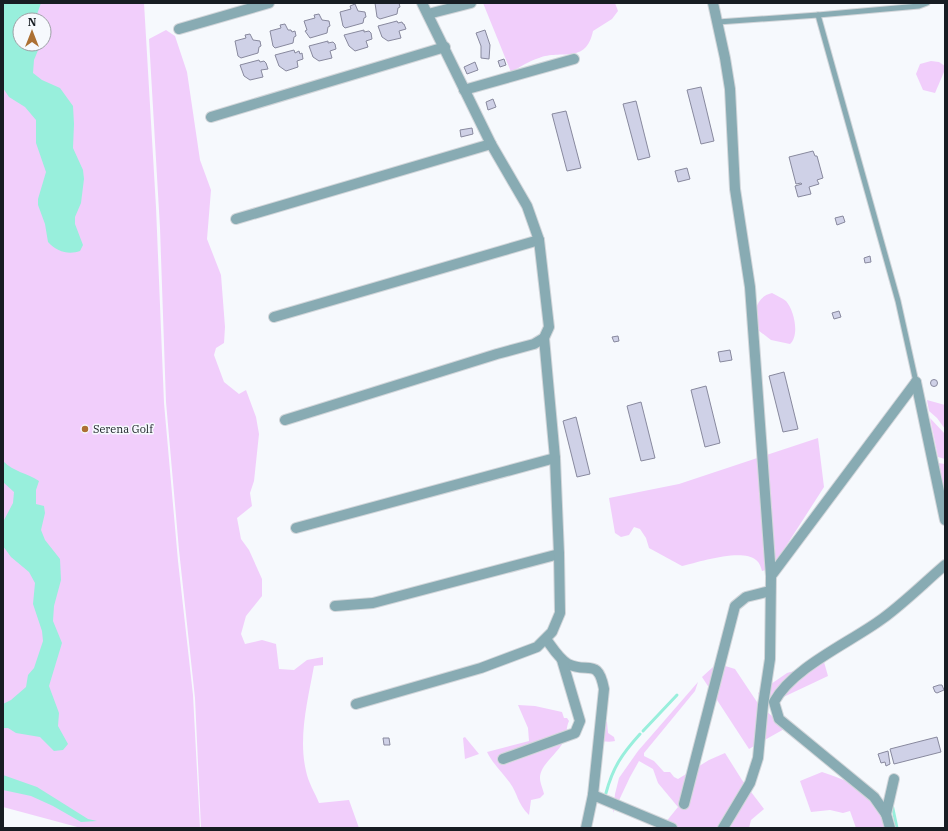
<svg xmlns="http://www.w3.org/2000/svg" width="948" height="831" viewBox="0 0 948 831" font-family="'IBM Plex Serif',serif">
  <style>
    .green { fill: #f1cefb; fill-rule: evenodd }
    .water { fill: #98efdc }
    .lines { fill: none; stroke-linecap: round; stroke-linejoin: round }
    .stream { stroke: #98efdc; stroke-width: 3 }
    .building { fill: #cfd1e7; stroke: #88899e }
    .service-casing { stroke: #d2d6da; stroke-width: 7 }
    .minor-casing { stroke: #d2d6da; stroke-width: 12 }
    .service { stroke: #88abb3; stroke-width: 5 }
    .minor { stroke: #88abb3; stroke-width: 10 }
    .poi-dot { fill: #ac7033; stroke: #f6f9fd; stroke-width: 1.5 }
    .labels { text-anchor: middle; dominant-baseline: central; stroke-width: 3; stroke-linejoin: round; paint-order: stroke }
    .poi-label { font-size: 11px; fill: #171d23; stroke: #f6f9fd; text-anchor: start }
  </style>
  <rect width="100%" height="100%" fill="#f6f9fd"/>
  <!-- green -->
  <g class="green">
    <path d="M3,3H144L156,207L164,403L178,561L193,695L200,828H81L3,807ZM20,20H44V44H20Z"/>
    <path d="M483,3H615L618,11L612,19L593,31C586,65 561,49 539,58C529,61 520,67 511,72Z"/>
    <path d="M166,30L175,36L187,72L200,160L211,190L207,239L221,275L225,327L224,343L216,348L214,355L224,382L239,394L246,390L256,417L259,434L254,481L250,493L252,506L237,518L241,539L249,550L262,579V596L246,616L241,634L245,644L262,640L276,644L279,669L294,670L307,660L323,657V665L314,666C308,699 298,737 306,771C308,782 315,793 319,803L349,800L359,828H201L195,698L179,550L166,402L160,228L149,39Z"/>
    <polygon points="931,61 939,62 945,66 944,72 935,93 923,90 916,74 920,64"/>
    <path d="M772,293C776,295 782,298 786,301C794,310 800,335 790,344L771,340L754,327C755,312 755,297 772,293Z"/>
    <polygon points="927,400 945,405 945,429 937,418 929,411"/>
    <polygon points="930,418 945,434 945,459 938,457"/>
    <path d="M818,438L824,487L772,568L762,571C761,567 759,562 756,560C742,548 699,562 682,566L649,548L646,538L640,529L634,527L629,535L621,537L615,533L609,498L679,484Z"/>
    <polygon points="938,463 945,464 945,496"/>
    <polygon points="824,662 828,676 775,701 761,698 758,693 787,673"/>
    <polygon points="722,665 735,669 759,705 786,728 749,749 702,677 713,667"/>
    <polygon points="698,682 695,691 644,753 644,756 654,761 664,772 670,772 674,777 678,779 709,760 725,753 742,780 764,809 751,820 749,828 661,828 678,807 658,783 653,769 639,761 630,777 613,813 615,794 619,778 638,751"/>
    <path d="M518,705L535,706L562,712L564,718H567L569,721C566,727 567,734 565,739C559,753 540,764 540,778C540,783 543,789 544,794L540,798L531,800L529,815C517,803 518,794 510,783C502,772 493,764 487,752L529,741L528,728Z"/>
    <path d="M602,720L607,722L608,733L614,737L615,741C608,743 601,740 595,743L593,739Z"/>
    <polygon points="465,737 479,754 465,759 463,738"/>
    <path d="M822,772C839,778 861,785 874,799C881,806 883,818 885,828H856L850,811L843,813L830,810L811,812L800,781Z"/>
  </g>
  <!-- water -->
  <g class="water">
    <path d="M3,3H41L35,20H20V44H38L39,48L34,60L33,73L42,80L60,88L73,106L74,124L73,148L83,170L84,179L81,203L75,217V224L83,245L80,251C69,255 57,252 48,242L45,224L38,205V199L46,172L36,143V120L25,107L9,97L3,88Z"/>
    <path d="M3,461C14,472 27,473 39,481L36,490V504L44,506L45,513L41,530L45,540L60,559L61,580L54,606L53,621L62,643L49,686L59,713L58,726L68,744L63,750L54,751L40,737L16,733L8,728H3V704L11,700L26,687L28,675L34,668L43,641L42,631L33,604L35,583L29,572L11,557L3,546V522L13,503L14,492L3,482Z"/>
    <polygon points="3,775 37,787 88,819 97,821 81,822 53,806 31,796 3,790"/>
  </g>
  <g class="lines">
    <!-- stream -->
    <g class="stream">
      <polyline points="643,731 677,695"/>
      <path d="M606,793C613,767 622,754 640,734"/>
      <polyline points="892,804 897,828"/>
    </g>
  </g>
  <!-- building -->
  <g class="building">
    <polygon points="375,3 399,3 400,7 398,8 397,14 380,19 377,17"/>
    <polygon points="355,4 358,11 365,12 366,17 364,18 363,23 345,28 343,26 340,12 351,9 350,6"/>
    <polygon points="319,14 322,20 329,21 330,26 328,27 327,33 310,38 305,31 307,30 304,21 315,18 314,15"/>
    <polygon points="397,21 398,23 402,22 403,24 404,24 406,29 399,31 401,38 388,41 382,37 378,26"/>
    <polygon points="285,24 288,30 291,30 292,32 295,31 296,36 294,37 293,43 275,48 273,46 270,31 281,28 280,25"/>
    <polygon points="364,30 364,32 369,31 371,33 372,39 366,41 368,47 355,51 349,46 344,35"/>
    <polygon points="485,30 490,45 489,59 481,58 481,46 476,33"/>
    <polygon points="250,34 253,40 260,41 261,46 259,47 258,53 241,58 238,56 235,41 246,38 245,35"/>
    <polygon points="328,41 328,43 333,42 335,44 336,49 330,51 332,58 319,61 313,57 309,46"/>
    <polygon points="294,50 295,53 299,51 300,54 302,53 303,59 297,61 298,67 286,71 279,66 275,55"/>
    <polygon points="504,59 506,65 500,67 498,61"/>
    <polygon points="259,60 260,62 264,61 266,63 268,69 261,70 263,77 250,80 244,76 240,65"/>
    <polygon points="475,62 478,70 467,74 464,67"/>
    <polygon points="701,87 714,141 701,144 687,90"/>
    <polygon points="493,99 496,107 488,110 486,102"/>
    <polygon points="636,101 650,157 638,160 623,104"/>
    <polygon points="566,111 581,168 567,171 552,114"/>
    <polygon points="472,128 473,134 461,137 460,130"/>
    <polygon points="813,151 815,156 817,156 823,178 817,180 819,184 809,187 811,194 798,197 795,186 802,184 801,183 796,184 789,157"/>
    <polygon points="687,168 690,179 678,182 675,171"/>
    <polygon points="843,216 845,222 837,225 835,218"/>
    <polygon points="870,256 871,262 865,263 864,258"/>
    <polygon points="839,311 841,317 834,319 832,313"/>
    <polygon points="618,336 619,341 614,342 612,337"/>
    <polygon points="730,350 732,360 720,362 718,352"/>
    <polygon points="784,372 798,429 783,432 769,376"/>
    <circle cx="934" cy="383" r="3.5"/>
    <polygon points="706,386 720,443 705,447 691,390"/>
    <polygon points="641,402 655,458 641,461 627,406"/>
    <polygon points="576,417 590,474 577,477 563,421"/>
    <polygon points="939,685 942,685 944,690 937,693 935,692 933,687"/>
    <polygon points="937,737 941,752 894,764 890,749"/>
    <polygon points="383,738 389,738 390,745 384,745"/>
    <polygon points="888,751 890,764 886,766 885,762 881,763 878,754"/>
  </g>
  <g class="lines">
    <!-- service casing -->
    <g class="service-casing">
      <g id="service">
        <polyline points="818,15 919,6 927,3"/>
        <polyline points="718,22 818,15 898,301 916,382"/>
      </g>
    </g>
    <!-- minor casing -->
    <g class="minor-casing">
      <g id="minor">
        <polyline points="713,3 725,58 730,89 735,189 750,287 771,576 770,659 763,705 758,758 750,783 723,828"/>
        <polyline points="428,14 471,3"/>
        <polyline points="179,29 269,3"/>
        <polyline points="464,90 574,59"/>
        <polyline points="211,117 445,47"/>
        <polyline points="236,219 491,144 422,3"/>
        <polyline points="274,317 539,240"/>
        <polyline points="916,382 945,520"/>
        <polyline points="285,420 497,354 534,344 544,338 549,327 539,240 527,206 491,144"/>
        <polyline points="296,528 555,458"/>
        <polyline points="771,576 916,382"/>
        <polyline points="335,606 373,603 559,554"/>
        <path d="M546,639C552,647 559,659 568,664C588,674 598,657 604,689L593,795"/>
        <polyline points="356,704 481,668 537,647 552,632 560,613 559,554 555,458 544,338"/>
        <polyline points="503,759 575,733 580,721 562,660"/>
        <polyline points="684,804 735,606 746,597 770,591"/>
        <path d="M886,814L874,797L779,719L774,702C793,667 851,642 882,619C904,603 924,583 945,565"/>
        <polyline points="586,828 593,795 672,828"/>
        <polyline points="890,828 886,814 894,779"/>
      </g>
    </g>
    <!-- service -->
    <use href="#service" class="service"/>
    <!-- minor -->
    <use href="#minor" class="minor"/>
  </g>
  <!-- markers -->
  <circle class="poi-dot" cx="85" cy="429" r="4"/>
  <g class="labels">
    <!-- poi labels -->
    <g class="poi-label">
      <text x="93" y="429">Serena Golf</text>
    </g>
  </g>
  <!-- border -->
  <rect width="948" height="831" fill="none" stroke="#171d23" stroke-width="8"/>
  <!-- north arrow -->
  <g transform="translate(32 32)"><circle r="19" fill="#f6f9fd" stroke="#9da1a6"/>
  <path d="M0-3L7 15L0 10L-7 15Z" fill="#ac7033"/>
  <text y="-6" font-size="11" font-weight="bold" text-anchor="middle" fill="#171d23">N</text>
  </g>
</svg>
